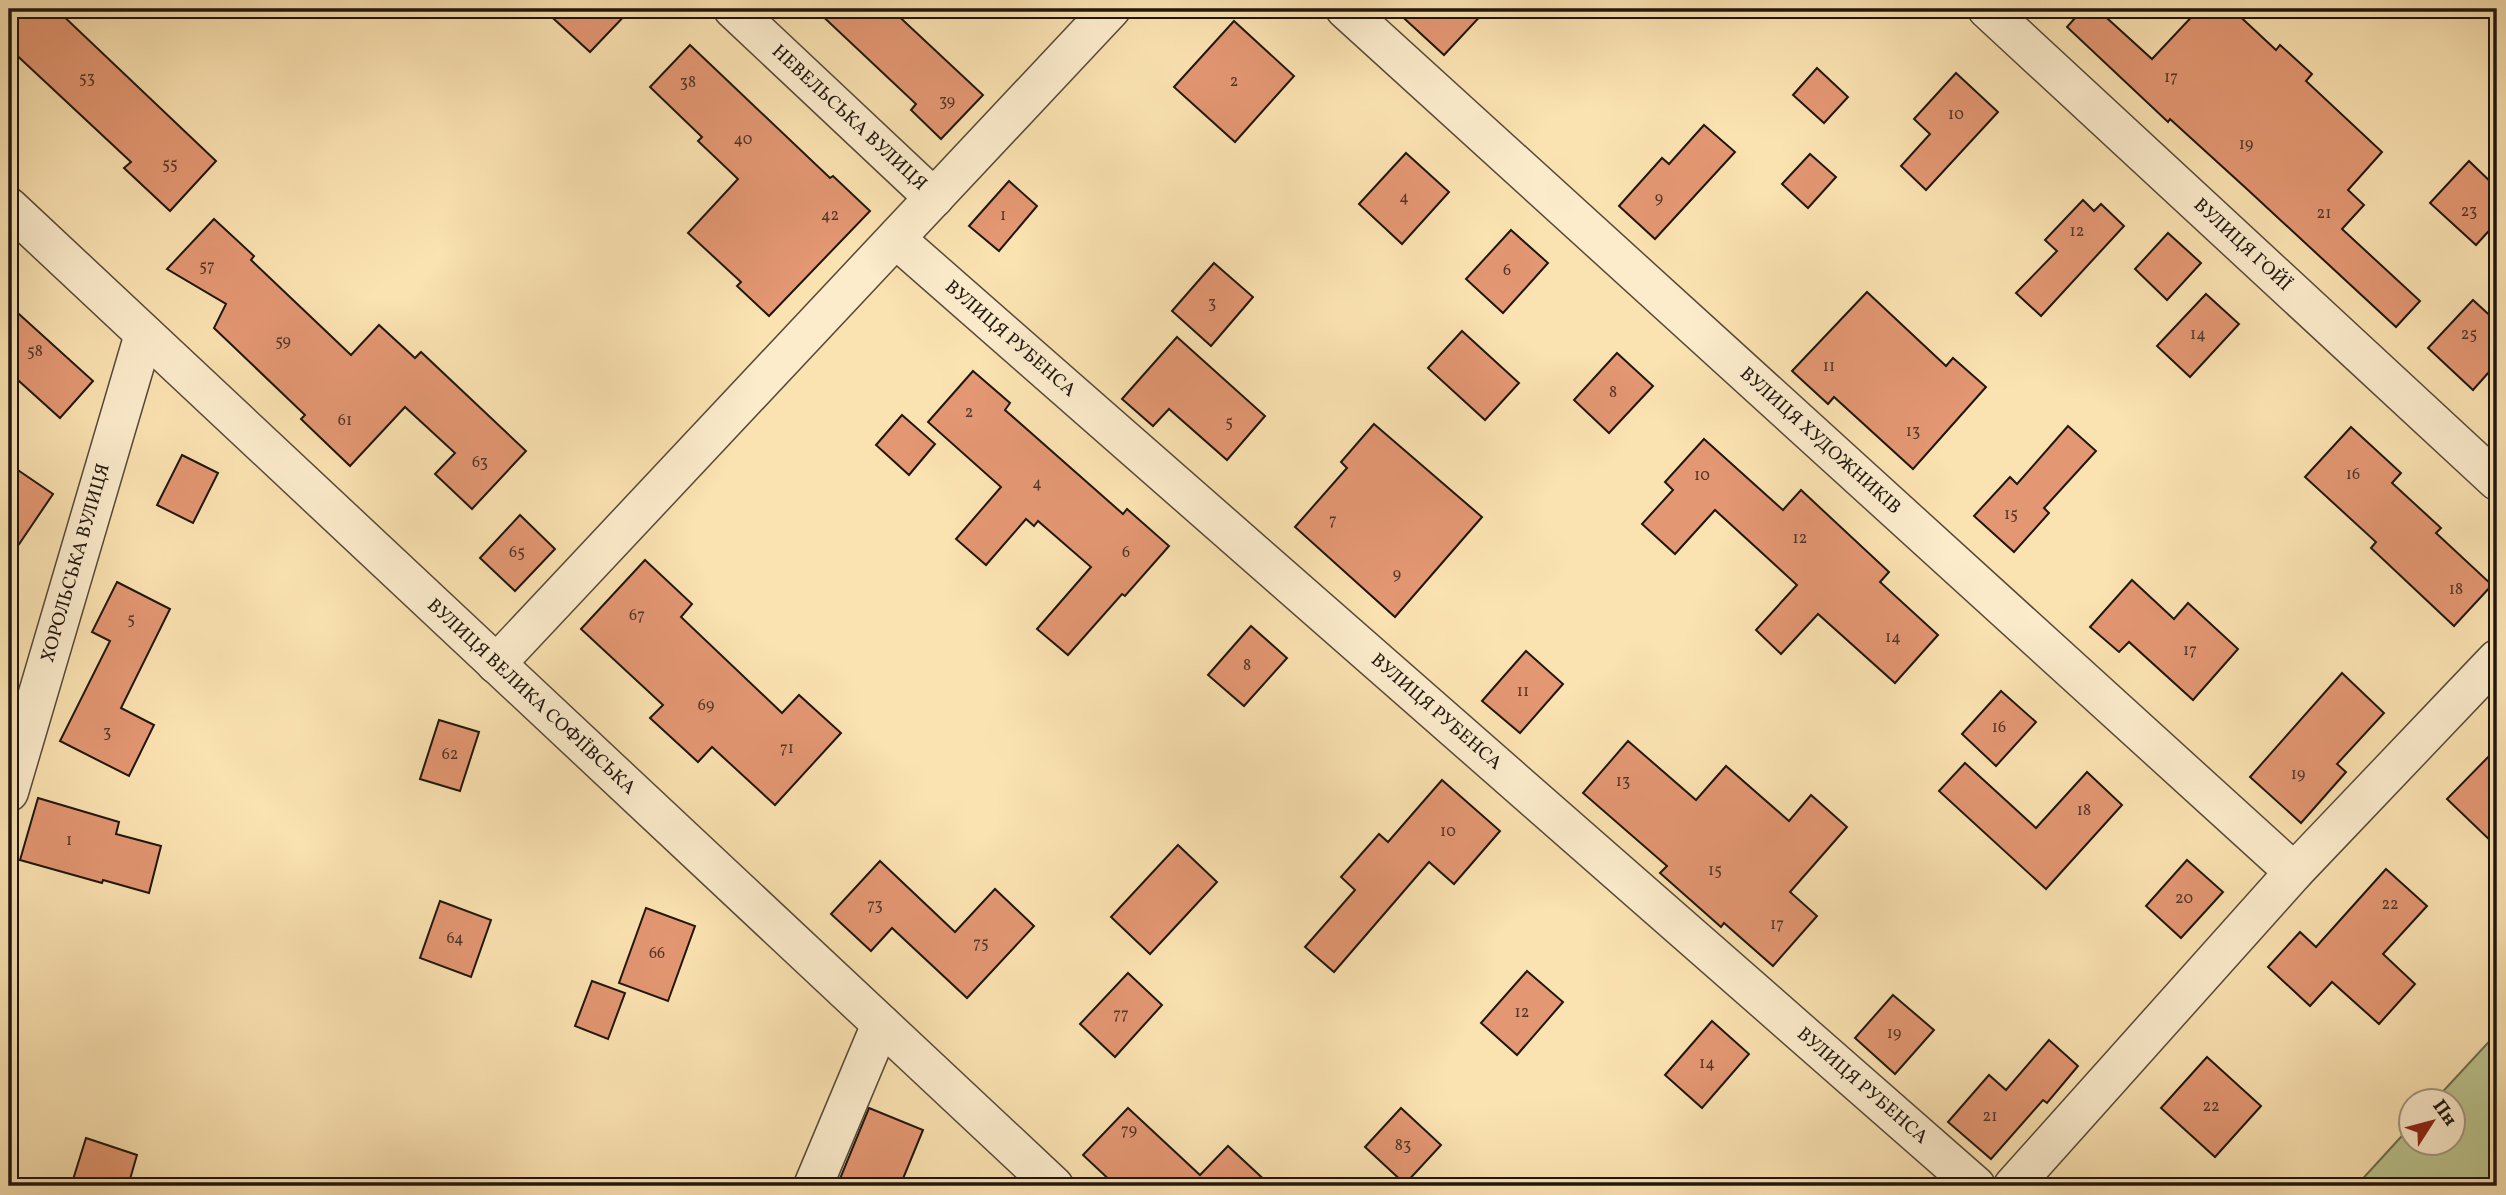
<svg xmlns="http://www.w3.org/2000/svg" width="2506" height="1195" viewBox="0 0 2506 1195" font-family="Vollkorn,serif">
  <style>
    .green { fill: #bbc48e; stroke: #6d6d4e; stroke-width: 2 }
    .building { fill: #e39772; stroke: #1f160f; stroke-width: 2 }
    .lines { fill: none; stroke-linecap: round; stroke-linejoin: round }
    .street-casing { stroke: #564938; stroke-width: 41 }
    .street { stroke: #fceccc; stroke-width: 38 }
    .labels { text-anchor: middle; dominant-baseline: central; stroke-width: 5; stroke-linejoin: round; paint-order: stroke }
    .number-label { font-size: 16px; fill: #503628 }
    .street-label { font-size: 19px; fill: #1f160f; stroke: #fceccc }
  </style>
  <rect width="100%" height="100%" fill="#fbe2b1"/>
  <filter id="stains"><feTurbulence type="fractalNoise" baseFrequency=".00286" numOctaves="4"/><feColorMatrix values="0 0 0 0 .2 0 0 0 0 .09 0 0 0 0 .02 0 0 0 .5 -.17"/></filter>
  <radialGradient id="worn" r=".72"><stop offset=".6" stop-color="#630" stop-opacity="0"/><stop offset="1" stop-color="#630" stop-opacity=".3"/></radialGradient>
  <!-- green -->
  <polygon class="green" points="2497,1033 2497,1186 2356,1186 2411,1126 2412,1142 2454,1142 2454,1100 2435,1100"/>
  <!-- building -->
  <g class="building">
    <polygon points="9,9 56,9 216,161 170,211 124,168 131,162 9,48"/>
    <polygon points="543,9 631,9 590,52"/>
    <polygon points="815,9 891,9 983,95 941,139 911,110 916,104"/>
    <polygon points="1394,9 1487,9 1444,55"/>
    <polygon points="2083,9 2097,9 2152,59 2199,9 2232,9 2276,50 2280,45 2312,74 2306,81 2382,152 2348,190 2364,205 2342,229 2420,301 2396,327 2248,190 2170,119 2168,122 2067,27"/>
    <polygon points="1234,21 1294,76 1235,142 1174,87"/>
    <polygon points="690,45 830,178 833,176 870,211 769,316 737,286 741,282 688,233 738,179 698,141 702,137 650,87"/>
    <polygon points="1817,68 1848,97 1824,123 1793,95"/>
    <polygon points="1956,73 1998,112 1926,190 1901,166 1930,134 1914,119"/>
    <polygon points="1704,125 1735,152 1655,239 1619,206 1662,158 1669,164"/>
    <polygon points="1406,153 1449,192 1402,244 1359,204"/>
    <polygon points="1810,154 1836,177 1808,208 1782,184"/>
    <polygon points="2469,161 2497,188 2497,222 2476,245 2430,203"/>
    <polygon points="1009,181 1037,206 999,251 969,226"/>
    <polygon points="2083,200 2094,211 2101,204 2124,226 2041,316 2016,293 2057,251 2045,240"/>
    <polygon points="214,219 254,256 251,260 351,355 379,325 415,358 421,352 526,451 472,509 435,474 455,453 405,407 350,466 301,419 305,415 214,328 226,304 167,269"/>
    <polygon points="1511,230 1548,263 1503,313 1466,279"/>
    <polygon points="2168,233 2201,263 2167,300 2135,269"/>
    <polygon points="1214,263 1253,297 1211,346 1172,311"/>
    <polygon points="1867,292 1946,366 1953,358 1986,387 1913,469 1834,397 1828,404 1792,371"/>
    <polygon points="2206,294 2239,324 2190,377 2157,346"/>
    <polygon points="2473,300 2497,322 2497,363 2473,390 2428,348"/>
    <polygon points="9,305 93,381 60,418 9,372"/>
    <polygon points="1462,331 1519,383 1485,420 1428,368"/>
    <polygon points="1177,337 1265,416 1227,460 1169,409 1153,426 1122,399"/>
    <polygon points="1617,353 1653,386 1609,433 1574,400"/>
    <polygon points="973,371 1010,403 1005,410 1123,514 1127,509 1169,546 1125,596 1122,594 1068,655 1037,629 1091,567 1038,521 1034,526 1026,519 986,565 956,539 1001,487 928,422"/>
    <polygon points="902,415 935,444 909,475 876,445"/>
    <polygon points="1374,424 1482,517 1395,617 1295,527 1347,468 1341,462"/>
    <polygon points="2068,426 2096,451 2044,508 2049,513 2014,552 1974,516 2010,477 2017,484"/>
    <polygon points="2351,427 2401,473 2392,483 2441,528 2436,533 2492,585 2454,626 2371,548 2376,542 2305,477"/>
    <polygon points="1704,439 1783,510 1801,490 1889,572 1880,582 1938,635 1895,683 1818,614 1781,654 1756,630 1797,585 1715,510 1675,554 1642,524 1673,490 1665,482"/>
    <polygon points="182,455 218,473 193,523 157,505"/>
    <polygon points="9,464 53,494 9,559"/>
    <polygon points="520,515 555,549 515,591 480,558"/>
    <polygon points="645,560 692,604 681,617 782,713 799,695 841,733 775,805 712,747 698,762 650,718 663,705 581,629"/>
    <polygon points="2132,580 2174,619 2188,603 2238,649 2193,700 2129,642 2119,652 2090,627"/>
    <polygon points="117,582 170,609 121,708 154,725 129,776 60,741 110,641 92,632"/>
    <polygon points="1251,626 1287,658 1244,706 1208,675"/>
    <polygon points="1526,651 1563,684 1520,733 1482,701"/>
    <polygon points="2342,673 2384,713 2337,764 2346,772 2301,823 2250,777"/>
    <polygon points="2001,691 2036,722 1996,766 1962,734"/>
    <polygon points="439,720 479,732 460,791 420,779"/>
    <polygon points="1628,741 1696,800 1726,766 1789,821 1811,795 1847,827 1790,892 1817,916 1773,966 1724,923 1721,927 1660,873 1667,866 1583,793"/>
    <polygon points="2497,748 2497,847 2447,799"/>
    <polygon points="1965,763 2036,828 2087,772 2122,805 2046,889 1939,791"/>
    <polygon points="1442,780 1500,831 1454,884 1429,862 1334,972 1305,947 1355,890 1341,877 1379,834 1388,842"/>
    <polygon points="38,798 119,822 116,834 161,846 149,893 103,880 102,883 20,860"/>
    <polygon points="1178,845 1217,882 1150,954 1111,917"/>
    <polygon points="2187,860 2223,892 2181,938 2146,906"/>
    <polygon points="880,861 955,932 995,889 1034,926 967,998 892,928 871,951 831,914"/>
    <polygon points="2386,869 2427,906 2383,954 2415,984 2379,1024 2332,982 2310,1006 2268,967 2300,932 2316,947"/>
    <polygon points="440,901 491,920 471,977 420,958"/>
    <polygon points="646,908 695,926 668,1001 619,983"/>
    <polygon points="1527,971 1563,1002 1517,1055 1481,1023"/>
    <polygon points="1128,973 1162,1005 1115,1057 1080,1024"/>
    <polygon points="592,981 625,993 608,1039 575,1026"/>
    <polygon points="1893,995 1934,1030 1895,1074 1855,1038"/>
    <polygon points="1712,1021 1749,1054 1702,1108 1665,1075"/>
    <polygon points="2049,1040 2078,1066 2047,1103 2043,1100 1991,1159 1948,1122 1989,1075 2006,1090"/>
    <polygon points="2207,1057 2261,1106 2215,1157 2161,1108"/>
    <polygon points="869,1108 923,1130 900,1186 837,1186"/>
    <polygon points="1128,1108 1200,1175 1228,1146 1271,1186 1116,1186 1083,1155"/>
    <polygon points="1401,1108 1441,1145 1405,1184 1365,1147"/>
    <polygon points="86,1138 137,1155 128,1186 71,1186"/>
  </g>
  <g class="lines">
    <!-- street casing -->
    <g class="street-casing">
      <g id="street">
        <polyline points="733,9 934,198"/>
        <polyline points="1345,9 2294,872"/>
        <polyline points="1987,9 2497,481"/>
        <polyline points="9,207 1054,1186"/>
        <polyline points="896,239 1976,1186"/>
        <polyline points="496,664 1111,9"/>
        <polyline points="9,792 144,334"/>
        <polyline points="813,1186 881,1024"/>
        <polyline points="2013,1186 2294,872 2497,659"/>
      </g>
    </g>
    <!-- street -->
    <use href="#street" class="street"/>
  </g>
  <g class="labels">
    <!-- number labels -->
    <g class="number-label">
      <text x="2171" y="78">17</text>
      <text x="87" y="79">53</text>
      <text x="1234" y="82">2</text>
      <text x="688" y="83">38</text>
      <text x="947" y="102">39</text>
      <text x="1956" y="115">10</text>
      <text x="743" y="140">40</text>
      <text x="2246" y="145">19</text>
      <text x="170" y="165">55</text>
      <text x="1404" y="198">4</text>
      <text x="1659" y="199">9</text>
      <text x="2469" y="212">23</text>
      <text x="2324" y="214">21</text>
      <text x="830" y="216">42</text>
      <text x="1003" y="216">1</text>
      <text x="2077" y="232">12</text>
      <text x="207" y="267">57</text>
      <text x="1507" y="271">6</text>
      <text x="1212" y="304">3</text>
      <text x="2198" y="335">14</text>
      <text x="2469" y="335">25</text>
      <text x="283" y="342">59</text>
      <text x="35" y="352">58</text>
      <text x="1829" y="367">11</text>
      <text x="1613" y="393">8</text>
      <text x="969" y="413">2</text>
      <text x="345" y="421">61</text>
      <text x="1229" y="423">5</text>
      <text x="1913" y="432">13</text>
      <text x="480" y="463">63</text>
      <text x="2353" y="475">16</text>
      <text x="1702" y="476">10</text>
      <text x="1037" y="484">4</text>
      <text x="2011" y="515">15</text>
      <text x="1333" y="521">7</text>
      <text x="1800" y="539">12</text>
      <text x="517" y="553">65</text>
      <text x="1126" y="553">6</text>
      <text x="1397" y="575">9</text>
      <text x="2456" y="590">18</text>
      <text x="637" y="616">67</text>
      <text x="131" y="620">5</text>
      <text x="1893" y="638">14</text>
      <text x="2190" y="651">17</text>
      <text x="1247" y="666">8</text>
      <text x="1523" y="692">11</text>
      <text x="706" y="706">69</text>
      <text x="1999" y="728">16</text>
      <text x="107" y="733">3</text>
      <text x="787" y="749">71</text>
      <text x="450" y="755">62</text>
      <text x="2298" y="775">19</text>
      <text x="1623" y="782">13</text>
      <text x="2084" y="811">18</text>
      <text x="1448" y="832">10</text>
      <text x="69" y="841">1</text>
      <text x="1715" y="871">15</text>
      <text x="2184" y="899">20</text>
      <text x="2390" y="905">22</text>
      <text x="875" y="906">73</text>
      <text x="1777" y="925">17</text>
      <text x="455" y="939">64</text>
      <text x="981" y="944">75</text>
      <text x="657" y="954">66</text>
      <text x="1522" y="1013">12</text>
      <text x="1121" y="1015">77</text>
      <text x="1894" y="1034">19</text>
      <text x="1707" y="1064">14</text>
      <text x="2211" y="1107">22</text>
      <text x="1990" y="1117">21</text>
      <text x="1129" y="1131">79</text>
      <text x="1403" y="1146">83</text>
    </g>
    <!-- street labels -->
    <g class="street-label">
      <text transform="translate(849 118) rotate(43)">НЕВЕЛЬСЬКА ВУЛИЦЯ</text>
      <text transform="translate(2242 245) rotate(43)">ВУЛИЦЯ ГОЙЇ</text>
      <text transform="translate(1010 339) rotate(41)">ВУЛИЦЯ РУБЕНСА</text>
      <text transform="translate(1820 441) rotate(42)">ВУЛИЦЯ ХУДОЖНИКІВ</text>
      <text transform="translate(76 563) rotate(-74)">ХОРОЛЬСЬКА ВУЛИЦЯ</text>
      <text transform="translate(531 697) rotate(43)">ВУЛИЦЯ ВЕЛИКА СОФІЇВСЬКА</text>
      <text transform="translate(1436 712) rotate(41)">ВУЛИЦЯ РУБЕНСА</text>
      <text transform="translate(1862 1086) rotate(41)">ВУЛИЦЯ РУБЕНСА</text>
    </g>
  </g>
  <!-- margin -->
  <rect width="2506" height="1195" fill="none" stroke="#fbe2b1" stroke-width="35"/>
  <rect x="10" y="10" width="2485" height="1174" fill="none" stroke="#1f160f" stroke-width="3.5"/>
  <rect x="18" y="18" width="2471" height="1160" fill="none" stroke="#1f160f" stroke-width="2"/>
  <!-- north arrow -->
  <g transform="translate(2432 1122) rotate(54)"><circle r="33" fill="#fceccc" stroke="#a49680" stroke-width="2"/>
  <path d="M0-5L12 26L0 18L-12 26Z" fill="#8f2418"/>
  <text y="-10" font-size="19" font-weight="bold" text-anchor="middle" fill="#1f160f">Пн</text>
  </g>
  <rect width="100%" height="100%" filter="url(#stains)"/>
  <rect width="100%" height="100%" fill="url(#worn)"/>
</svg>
